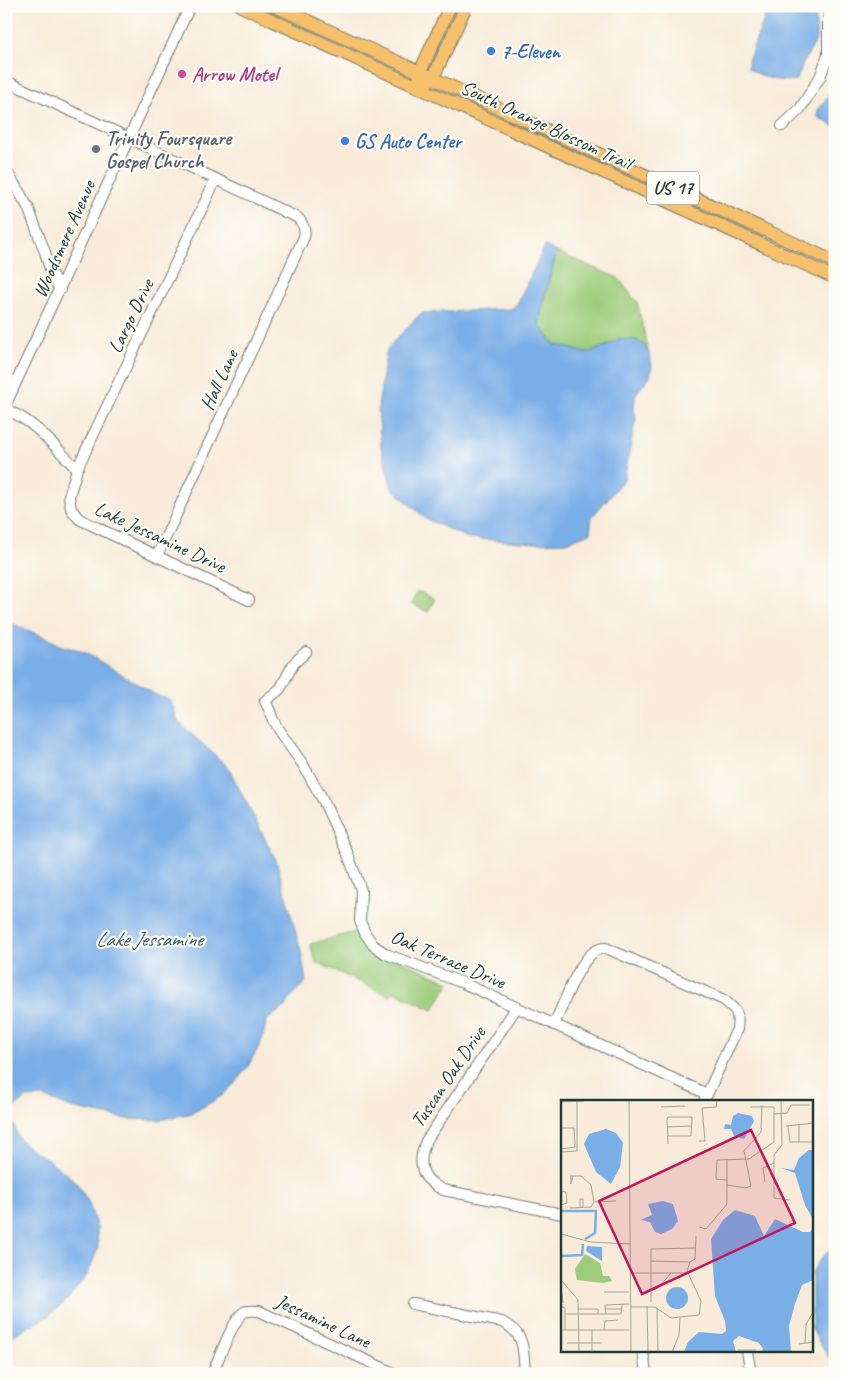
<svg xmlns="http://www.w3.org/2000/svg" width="841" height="1380" viewBox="0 0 841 1380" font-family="Caveat,sans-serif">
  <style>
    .green { fill: #9dcc7b; stroke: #5e8458 }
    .water { fill: #7aaee7; stroke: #4c768e }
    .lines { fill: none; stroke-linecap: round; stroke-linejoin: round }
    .minor-casing { stroke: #6b7a6e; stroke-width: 12 }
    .major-casing { stroke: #6b7a6e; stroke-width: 14 }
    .minor { stroke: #fff; stroke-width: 10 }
    .major { stroke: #f7c06c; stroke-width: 12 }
    .shop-dot { fill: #3f7fe0; stroke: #fdfcf7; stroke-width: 2 }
    .hotel-dot { fill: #d1479c; stroke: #fdfcf7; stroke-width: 2 }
    .worship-dot { fill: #6b7280; stroke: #fdfcf7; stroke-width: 2 }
    .labels { text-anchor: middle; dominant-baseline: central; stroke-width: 4.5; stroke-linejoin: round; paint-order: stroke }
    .shield { fill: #fdfcf7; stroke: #62766e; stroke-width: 1 }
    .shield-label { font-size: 19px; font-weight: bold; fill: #1f3d34 }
    .shop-label { font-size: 20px; font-weight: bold; fill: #366cbe; stroke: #fdfcf7; text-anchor: start }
    .hotel-label { font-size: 20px; font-weight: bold; fill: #b23c85; stroke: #fdfcf7; text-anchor: start }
    .street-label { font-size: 20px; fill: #1f3d34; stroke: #fdfcf7 }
    .worship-label { font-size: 20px; font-weight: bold; fill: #5b616d; stroke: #fdfcf7; text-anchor: start }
    .water-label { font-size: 21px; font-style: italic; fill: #3a5f6a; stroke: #fdfcf7 }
    .inset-river { fill: none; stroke: #7aaee7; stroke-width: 2.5 }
    .inset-road { fill: none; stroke: #a1a597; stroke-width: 1 }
    .view { fill: #c2185b; fill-opacity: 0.15; stroke: #c2185b; stroke-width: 2.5 }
    .inset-edge { fill: none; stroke: #1f3d34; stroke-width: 2.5 }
  </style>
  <rect width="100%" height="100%" fill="#fdfcf7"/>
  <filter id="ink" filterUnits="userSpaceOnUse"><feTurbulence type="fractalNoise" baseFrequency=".02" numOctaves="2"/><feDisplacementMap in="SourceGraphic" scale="10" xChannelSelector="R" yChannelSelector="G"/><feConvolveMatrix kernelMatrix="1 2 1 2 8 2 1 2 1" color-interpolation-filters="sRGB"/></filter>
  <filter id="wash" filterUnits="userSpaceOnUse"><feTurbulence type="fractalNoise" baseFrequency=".0096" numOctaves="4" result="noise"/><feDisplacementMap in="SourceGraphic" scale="20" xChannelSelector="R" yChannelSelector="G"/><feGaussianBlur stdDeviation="1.12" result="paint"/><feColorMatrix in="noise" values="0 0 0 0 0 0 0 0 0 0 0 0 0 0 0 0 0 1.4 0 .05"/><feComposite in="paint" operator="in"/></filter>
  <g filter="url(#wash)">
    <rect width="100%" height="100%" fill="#f8ebd9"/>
    <!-- green -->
    <g class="green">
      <polygon points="557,252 618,278 637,302 649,354 644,345 619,339 607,346 586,353 554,344 539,325 544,297"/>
      <polygon points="417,591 435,599 428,612 411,604"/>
      <polygon points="359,931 369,947 450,982 433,1010 393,991 390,996 316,962 310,944"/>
    </g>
    <!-- water -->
    <g class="water">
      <path d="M769,6H817C814,17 817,27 816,38C815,46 807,54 804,62C801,68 800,74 796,80C780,83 762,77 749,69L748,61Z"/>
      <polygon points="835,84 835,127 818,117 817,112 832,91"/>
      <polygon points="545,246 557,252 544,297 539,325 554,344 586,353 607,346 619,339 636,340 644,345 649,354 652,366 650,376 635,395 634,409 636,418 624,479 592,517 590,533 566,542 535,543 468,538 426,519 392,488 381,447 378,407 387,349 421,313 511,309 517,304"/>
      <polygon points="6,621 49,639 64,647 76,649 89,655 158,696 171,700 178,722 228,767 276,860 301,951 306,982 289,999 287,1005 267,1020 262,1040 257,1050 247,1068 234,1084 223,1095 210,1103 192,1113 160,1120 127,1119 71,1108 44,1097 26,1098 14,1108 12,1120 18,1137 30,1149 49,1160 75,1181 88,1201 97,1228 98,1248 88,1274 67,1300 47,1317 6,1339"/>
      <path d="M835,1246V1366L820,1344L812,1329V1274C816,1263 825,1253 835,1246Z"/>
    </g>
  </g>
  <g filter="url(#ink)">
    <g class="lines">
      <!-- minor casing -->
      <g class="minor-casing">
        <g id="minor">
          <path d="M6,81L129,138L298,218C303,224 306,229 304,237L157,556"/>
          <polyline points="782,126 800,109 820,77 828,55 828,19 831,6"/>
          <polyline points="6,170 28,207 45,252 51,273 60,290"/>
          <polyline points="216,179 77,469 69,496 71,509 79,519 249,600"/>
          <polyline points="6,404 190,6"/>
          <path d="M6,410C33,419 57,449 77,469"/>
          <polyline points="306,652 294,663 280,689 265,701 270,711 273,720 279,731 302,763 323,800 347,852 361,890 360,921 365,933 373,945 386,954 463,983 707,1094"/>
          <path d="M517,1007L426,1141C420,1155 418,1173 432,1183C435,1186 440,1188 443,1190L562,1214"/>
          <path d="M554,1025C563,1005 578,962 595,951C598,949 602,948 606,948L724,1000C737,1011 739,1012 737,1029L704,1101"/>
          <path d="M413,1304L502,1322C526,1334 523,1350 525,1374"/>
          <polyline points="643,1351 646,1374"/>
          <polyline points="747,1351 751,1374"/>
          <path d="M212,1374C218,1361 233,1319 244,1312C248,1310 254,1311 259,1311L396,1374"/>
        </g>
      </g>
      <!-- major casing -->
      <g class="major-casing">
        <g id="major">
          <polyline points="241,6 835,278"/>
          <polyline points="275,6 835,262"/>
          <polyline points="419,80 420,72 450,6"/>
          <polyline points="426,83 433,78 466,6"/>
        </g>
      </g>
      <!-- minor -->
      <use href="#minor" class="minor"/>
      <!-- major -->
      <use href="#major" class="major"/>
    </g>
  </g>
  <!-- markers -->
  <g class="shop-dot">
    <circle cx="491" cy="51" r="5"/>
    <circle cx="345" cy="141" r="5"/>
  </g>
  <circle class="hotel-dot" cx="182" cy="74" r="5"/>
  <circle class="worship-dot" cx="96" cy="149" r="5"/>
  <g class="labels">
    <!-- shield labels -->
    <rect class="shield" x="647" y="171.5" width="52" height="33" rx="4"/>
    <g class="shield-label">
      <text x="673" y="188">US 17</text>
    </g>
    <!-- shop labels -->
    <g class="shop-label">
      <text x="501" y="51">7-Eleven</text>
      <text x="355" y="141">GS Auto Center</text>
    </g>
    <!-- hotel labels -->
    <g class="hotel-label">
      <text x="192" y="74">Arrow Motel</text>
    </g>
    <!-- street labels -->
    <g class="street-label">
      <text transform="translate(546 125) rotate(25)">South Orange Blossom Trail</text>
      <text transform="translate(64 239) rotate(-66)">Woodsmere Avenue</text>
      <text transform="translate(131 316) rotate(-64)">Largo Drive</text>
      <text transform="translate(219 380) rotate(-65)">Hall Lane</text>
      <text transform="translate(160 537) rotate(25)">Lake Jessamine Drive</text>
      <text transform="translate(448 959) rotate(23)">Oak Terrace Drive</text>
      <text transform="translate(448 1077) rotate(-56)">Tuscan Oak Drive</text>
      <text transform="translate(323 1321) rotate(25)">Jessamine Lane</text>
    </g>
    <!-- worship labels -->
    <g class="worship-label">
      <text x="106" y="138">Trinity Foursquare<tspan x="106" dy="23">Gospel Church</tspan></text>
    </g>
    <!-- water labels -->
    <g class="water-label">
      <text x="149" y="939">Lake Jessamine</text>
    </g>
  </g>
  <!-- overview -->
  <g transform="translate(561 1100)">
    <rect width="252" height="252" fill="#f8ebd9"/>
    <path d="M24,154L39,163L42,176H48L51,181L42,183L16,180L14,169Z" fill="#9dcc7b"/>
    <path d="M177,13L191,16L193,21L183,39L173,36L170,29H163L164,24L170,25L172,16ZM45,29L55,33L62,43L59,67L50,84L35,72L23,44L28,34ZM248,50H252V119L244,105L234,73L220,68L233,70L238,58ZM102,101L112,104L117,121L111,129L100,134L94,132L89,122L80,120L91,115L87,104ZM174,110L194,116L203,136L214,119L242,132H249L252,128V180L241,185L234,204L228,226L230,252H200L202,249L198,243L178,236L172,241L175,252H123L127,242L138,232L161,234L165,231L164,221L154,196L150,139L162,120ZM26,146L41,147V161L25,151ZM105 198a11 11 0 1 1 22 0a11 11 0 1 1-22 0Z" fill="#7aaee7"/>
    <path class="inset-river" d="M0,111H35L34,133L24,139M0,156L21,155L22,144"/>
    <path class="inset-road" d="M68,1L70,252M220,1L221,45L213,55V98L229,100M0,2L23,1M100,7L124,6M213,14L226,13L230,5H249M238,24V42M225,26L253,23M227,26L229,42H253M106,27L131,26M0,28H13L14,47L0,49M106,36H130L131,17H107L106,18L107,42V44M138,41H144L141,8L155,7L156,1M0,52L16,51V1M9,76H20L30,85L33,102L55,101M10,76V84L12,76M166,80L155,79L156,60L188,59L213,42V7H189M204,82L202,68L213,63M166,85L185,88L190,86L183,51L200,32L201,5M0,91L5,92L6,103L0,105M9,108L30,107L33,102M19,108V99H22V108M138,127L145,129L166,104V60M0,134L30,142L69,144M90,161L129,162M69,173H126M0,180L17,200L18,252M0,187L2,203M90,191L97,188L110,173M43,192H68M90,202V149L135,148M0,206L4,208V230M86,206L87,252M70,207H94L110,218L138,215L140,201L126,171L129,162L134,159L135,136M96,208L97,252M17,209H37V214M45,209H61M4,214H60L61,205M45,214L44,205L68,204M0,230H68M43,230L44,221L57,220M6,243H41M244,243L245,224L253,211M238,244L253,242M177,250H195M31,252V230M111,252L118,235L119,218"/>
    <path class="view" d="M190,30L234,123L81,194L38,101Z"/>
    <rect width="252" height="252" class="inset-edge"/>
  </g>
  <!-- margin -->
  <rect width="841" height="1380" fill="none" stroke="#fdfcf7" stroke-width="25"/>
</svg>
